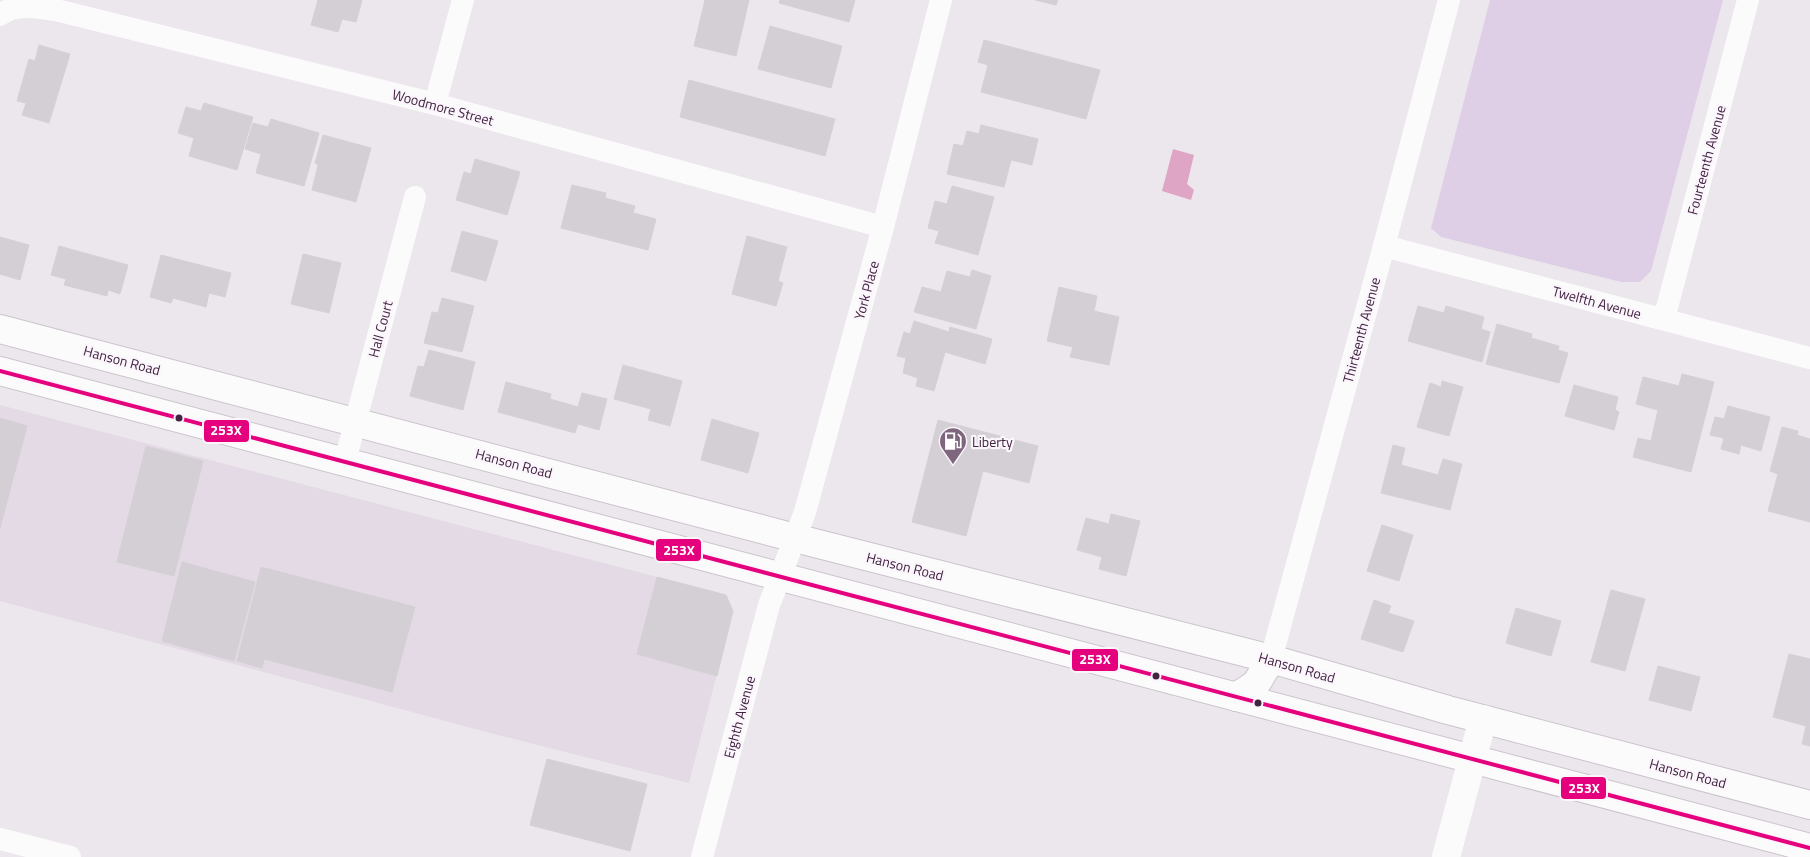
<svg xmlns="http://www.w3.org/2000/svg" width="1810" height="857" viewBox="0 0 1810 857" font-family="'Titillium Web',sans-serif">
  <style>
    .built { fill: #e3dae5 }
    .green { fill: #decfe7 }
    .water { fill: #dea5c4 }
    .building { fill: #d4ced5; stroke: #d5cfd6 }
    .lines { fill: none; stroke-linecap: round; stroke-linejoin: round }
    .secondary-casing { stroke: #ccc3cd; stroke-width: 30 }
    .minor { stroke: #fcfbfc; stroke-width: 22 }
    .tertiary { stroke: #fcfbfc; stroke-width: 28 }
    .secondary { stroke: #fcfbfc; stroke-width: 28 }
    .bus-1-casing { stroke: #faf6fb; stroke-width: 8 }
    .bus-1 { stroke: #e5007d; stroke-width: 4 }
    .bus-dot { fill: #432242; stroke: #faf6fb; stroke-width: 2 }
    .labels { text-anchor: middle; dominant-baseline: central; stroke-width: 4.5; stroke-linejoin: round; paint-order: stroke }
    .street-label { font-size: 14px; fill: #432242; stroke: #faf6fb }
    .poi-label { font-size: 14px; fill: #432242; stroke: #faf6fb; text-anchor: start }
    .line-badge { stroke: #faf6fb; stroke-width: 2 }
    .badge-label { font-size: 14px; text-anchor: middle; font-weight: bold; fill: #fff }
  </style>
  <rect width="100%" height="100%" fill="#ece7ed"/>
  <!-- built -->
  <polygon class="built" points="0,405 726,595 733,611 689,783 486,732 0,601"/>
  <!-- green -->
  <polygon class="green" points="1490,0 1723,0 1651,271 1640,282 1621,282 1441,237 1431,228"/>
  <!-- water -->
  <polygon class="water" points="1173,149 1194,155 1187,184 1194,190 1191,200 1162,191"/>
  <!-- building -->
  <g class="building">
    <polygon points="318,0 362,0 356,22 342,19 338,32 311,25"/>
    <polygon points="705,0 749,0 736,56 694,46"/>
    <polygon points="780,0 855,0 849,22 779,3"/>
    <polygon points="1035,0 1058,0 1056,5"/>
    <polygon points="770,26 842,46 831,88 758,69"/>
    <polygon points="984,40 1100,70 1086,119 981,92 988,65 978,62"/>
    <polygon points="39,45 70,54 49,123 22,115 26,103 17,101 29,59 35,61"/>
    <polygon points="689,80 835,119 825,156 680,117"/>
    <polygon points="204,103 253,117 237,170 189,156 194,138 178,133 186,107 201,111"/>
    <polygon points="271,119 319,133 304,186 256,173 261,154 245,149 253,123 268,127"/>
    <polygon points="981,125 1038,139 1032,165 1011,160 1004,187 947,174 954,144 963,146 967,131 979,134"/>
    <polygon points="323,135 371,148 356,202 312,190 318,165 315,163"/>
    <polygon points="475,159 520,172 507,215 456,200 464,172 471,174"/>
    <polygon points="572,185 606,193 605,198 635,206 633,213 656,219 648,250 561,228"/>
    <polygon points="952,186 994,197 978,255 935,243 939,231 928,228 935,201 947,204"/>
    <polygon points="462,231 498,241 486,281 451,271"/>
    <polygon points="747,236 787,247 778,281 783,283 776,306 732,294"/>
    <polygon points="0,237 29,245 20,280 0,274"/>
    <polygon points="59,246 128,265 120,294 108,290 107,296 64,285 66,279 51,275"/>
    <polygon points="303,254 341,263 329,313 291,304"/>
    <polygon points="161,255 231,273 225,297 209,293 206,307 173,298 171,303 150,297"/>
    <polygon points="972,270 991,276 976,329 914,312 922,287 941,292 947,271 970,277"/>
    <polygon points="1059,287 1097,296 1094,311 1119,317 1109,365 1070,357 1073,347 1047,341"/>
    <polygon points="442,298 474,306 462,352 424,343 432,312 438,313"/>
    <polygon points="1418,306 1444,313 1446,306 1484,317 1481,329 1490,332 1482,362 1408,341"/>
    <polygon points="914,321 949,332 950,327 992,339 985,364 945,352 934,391 916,386 918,378 903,373 906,358 897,356 904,332 910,334"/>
    <polygon points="1497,324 1532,334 1531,338 1559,346 1558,350 1568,353 1559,383 1486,364"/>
    <polygon points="429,350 475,362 463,410 410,396 418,366 424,367"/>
    <polygon points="623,365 682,381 670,426 648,420 651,409 614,399"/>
    <polygon points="1682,374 1714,382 1691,472 1633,457 1638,438 1651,441 1658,410 1636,404 1643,377 1679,386"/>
    <polygon points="1442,381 1463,387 1449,436 1417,427 1430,383 1441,387"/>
    <polygon points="506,382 551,394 550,399 578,407 582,393 607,399 599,430 578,424 575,433 498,412"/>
    <polygon points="1574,385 1618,397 1615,410 1619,412 1614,430 1565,416"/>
    <polygon points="1728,406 1770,417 1761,451 1741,445 1739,454 1721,449 1724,438 1710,435 1715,417 1724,419"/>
    <polygon points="0,418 27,426 0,528"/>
    <polygon points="712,419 759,433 748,473 701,460"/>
    <polygon points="938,420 1038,446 1029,483 983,471 966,536 912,522"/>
    <polygon points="1782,427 1798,431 1797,435 1810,439 1810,522 1768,511 1778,474 1770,471"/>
    <polygon points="1393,445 1405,448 1401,465 1438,475 1443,459 1462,464 1450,510 1381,493"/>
    <polygon points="146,446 203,461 174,576 117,562"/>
    <polygon points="1111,514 1140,521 1126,576 1099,569 1102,557 1077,550 1086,518 1109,524"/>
    <polygon points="1382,525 1413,535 1399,581 1367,571"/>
    <polygon points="182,562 255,582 234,661 162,641"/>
    <polygon points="261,567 415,607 392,692 264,659 262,668 237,661"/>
    <polygon points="657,577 726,595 733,611 717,676 637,654"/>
    <polygon points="1611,590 1645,599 1625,671 1591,662"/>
    <polygon points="1374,600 1391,606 1388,613 1414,621 1403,652 1361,639"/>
    <polygon points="1516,608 1561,621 1551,656 1506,643"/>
    <polygon points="1789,654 1810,659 1810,746 1802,744 1806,726 1773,717"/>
    <polygon points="1658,666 1700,677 1691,711 1649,700"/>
    <polygon points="547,759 647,784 630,851 530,825"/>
  </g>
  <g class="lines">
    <!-- secondary casing -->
    <g class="secondary-casing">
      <g id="secondary">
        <polyline points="0,329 795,538 1271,659 1448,710 1810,805"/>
        <polyline points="0,371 1810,848"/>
        <polyline points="1236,697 1256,684 1271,659"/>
      </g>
    </g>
    <!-- minor -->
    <g class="minor">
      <path d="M0,15C16,2 42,8 60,11L435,104L883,227"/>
      <polyline points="435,104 463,0"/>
      <polyline points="1384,246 1810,358"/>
      <polyline points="1664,319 1748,0"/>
      <polyline points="345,461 415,197"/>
      <polyline points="1271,659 1384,246 1449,0"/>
      <polyline points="0,839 70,857"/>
      <polyline points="702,857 769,605 805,512 883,227 941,0"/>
    </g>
    <!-- tertiary -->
    <polyline class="tertiary" points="1446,857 1483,719"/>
    <!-- secondary -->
    <use href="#secondary" class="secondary"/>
    <!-- bus-1 casing -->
    <g class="bus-1-casing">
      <polyline id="bus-1" points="0,371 1810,848"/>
    </g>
    <!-- bus-1 -->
    <use href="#bus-1" class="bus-1"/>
  </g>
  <!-- icons -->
  <defs>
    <g id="fuel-pin" transform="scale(1.4375)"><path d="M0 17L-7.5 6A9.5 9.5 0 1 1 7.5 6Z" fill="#7e677e" stroke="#faf6fb"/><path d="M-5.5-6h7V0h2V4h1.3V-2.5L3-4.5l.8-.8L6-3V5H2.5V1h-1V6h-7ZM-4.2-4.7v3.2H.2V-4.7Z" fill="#fff"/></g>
  </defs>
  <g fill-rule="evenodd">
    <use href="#fuel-pin" x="953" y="441"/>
  </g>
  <!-- markers -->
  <g class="bus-dot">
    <circle cx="179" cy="418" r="4.5"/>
    <circle cx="1156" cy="676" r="4.5"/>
    <circle cx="1258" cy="703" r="4.5"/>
  </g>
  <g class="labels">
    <!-- street labels -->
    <g class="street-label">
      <text transform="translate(443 107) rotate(15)">Woodmore Street</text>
      <text transform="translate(1706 160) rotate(-75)">Fourteenth Avenue</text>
      <text transform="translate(866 290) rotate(-75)">York Place</text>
      <text transform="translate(1597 302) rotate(15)">Twelfth Avenue</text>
      <text transform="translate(380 329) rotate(-75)">Hall Court</text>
      <text transform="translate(1361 330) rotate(-75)">Thirteenth Avenue</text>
      <text transform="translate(122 360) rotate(15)">Hanson Road</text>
      <text transform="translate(514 463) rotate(15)">Hanson Road</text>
      <text transform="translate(905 566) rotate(14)">Hanson Road</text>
      <text transform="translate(1297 667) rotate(16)">Hanson Road</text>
      <text transform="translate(739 717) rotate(-75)">Eighth Avenue</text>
      <text transform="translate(1688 773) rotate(15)">Hanson Road</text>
    </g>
    <!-- poi labels -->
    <g class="poi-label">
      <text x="972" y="441">Liberty</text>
    </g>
  </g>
  <g class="line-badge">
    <rect x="203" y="419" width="47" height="24" rx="5" fill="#e5007d"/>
    <rect x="655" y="538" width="47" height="24" rx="5" fill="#e5007d"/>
    <rect x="1071" y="648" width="48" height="24" rx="5" fill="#e5007d"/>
    <rect x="1560" y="776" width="47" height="24" rx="5" fill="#e5007d"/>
  </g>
  <g class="badge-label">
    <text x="226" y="435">253X</text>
    <text x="679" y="555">253X</text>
    <text x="1095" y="664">253X</text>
    <text x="1584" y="793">253X</text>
  </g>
</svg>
